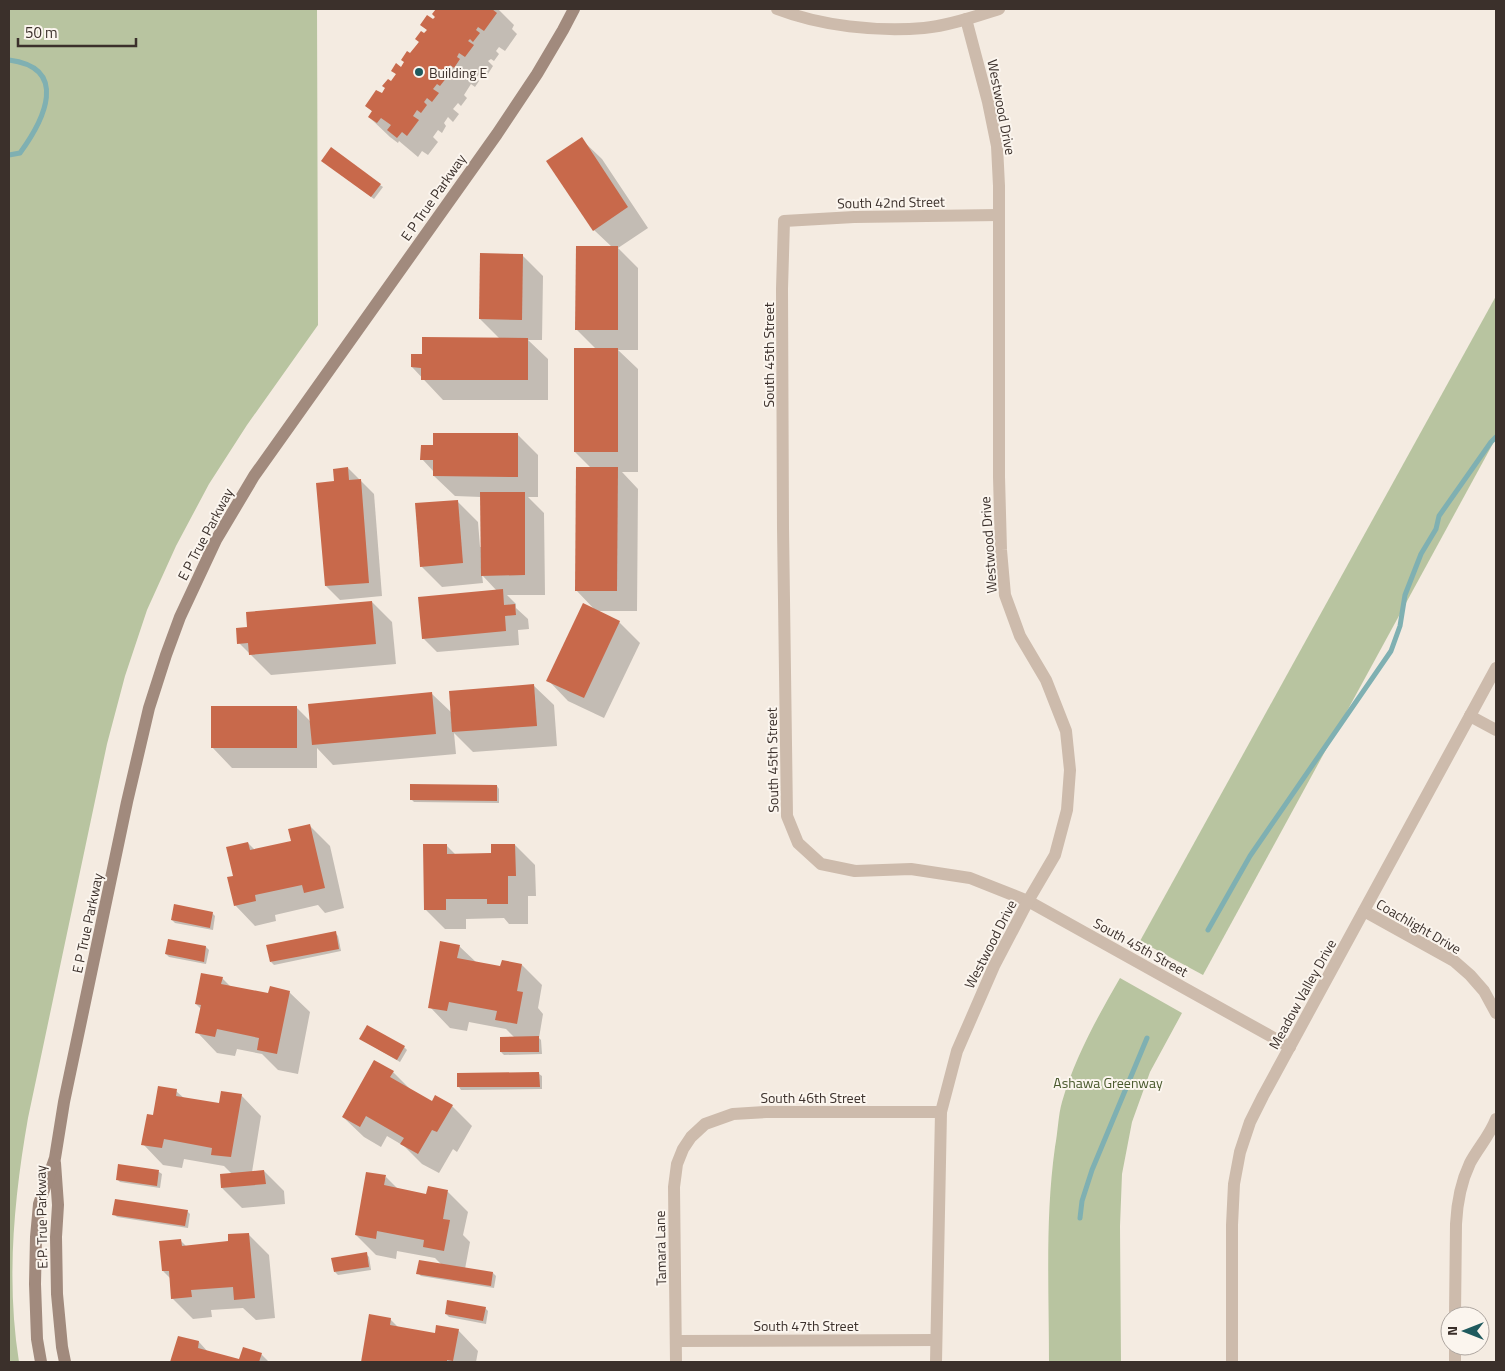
<svg xmlns="http://www.w3.org/2000/svg" width="1505" height="1371" viewBox="0 0 1505 1371" font-family="'Titillium Web',sans-serif">
  <style>
    .green { fill: #b8c4a0 }
    .shadow { fill: #0003 }
    .lines { fill: none; stroke-linecap: round; stroke-linejoin: round }
    .stream { stroke: #7fb0b2; stroke-width: 5 }
    .building { fill: #c8694b }
    .street { stroke: #cdbbac; stroke-width: 12 }
    .secondary { stroke: #a18a7d; stroke-width: 12 }
    .poi-dot { fill: #1f5a5e; stroke: #fbf5ee; stroke-width: 2 }
    .labels { text-anchor: middle; dominant-baseline: central; stroke-width: 4; stroke-linejoin: round; paint-order: stroke }
    .poi-label { font-size: 14px; fill: #3b302b; stroke: #fbf5ee; text-anchor: start }
    .street-label { font-size: 14px; fill: #3b302b; stroke: #fbf5ee }
    .park-label { font-size: 14px; fill: #4a5a2e; stroke: #fbf5ee }
  </style>
  <rect width="100%" height="100%" fill="#f4ebe1"/>
  <!-- green -->
  <g class="green">
    <path d="M9,9H317L318,325L247,425L209,484L176,546L147,610L125,676L107,744L28,1118C14,1198 6,1281 19,1362H9Z"/>
    <polygon points="1496,296 1496,438 1203,975 1140,941"/>
    <path d="M1120,978L1182,1013L1150,1072L1132,1122L1122,1174L1120,1226L1121,1362H1049C1049,1290 1045,1218 1055,1147C1058,1132 1058,1116 1062,1102C1075,1057 1097,1018 1120,978Z"/>
  </g>
  <!-- shadow -->
  <g class="shadow">
    <polygon points="437,9 498,9 514,25 512,29 517,34 505,51 499,47 496,51 499,54 494,61 491,59 488,61 493,66 486,77 480,73 476,78 479,81 475,87 471,84 464,95 467,98 461,106 458,103 453,109 459,114 453,122 448,117 444,123 446,126 442,133 438,130 433,137 438,142 428,155 422,151 418,157 399,141 398,143 390,137 369,117 373,112 366,106 382,95 397,75 392,70 401,68 410,55 436,17 433,14"/>
    <polygon points="581,139 602,159 648,228 618,248 638,268 638,350 618,350 638,369 638,472 622,472 638,489 637,611 596,611 576,590 591,468 575,452 596,349 576,329 612,247 594,230"/>
    <polygon points="325,163 380,185 383,187 374,199"/>
    <polygon points="522,255 543,276 542,340 528,340 548,359 548,400 443,400 412,367 423,355 500,339 480,319"/>
    <polygon points="518,435 538,455 538,497 528,497 544,513 545,595 507,595 516,604 516,608 528,619 529,629 518,630 519,645 437,652 423,638 497,591 482,575 483,583 442,587 421,566 457,501 478,522 480,547 482,547 481,497 455,496 434,476 434,472 422,459 434,446"/>
    <polygon points="348,468 374,494 382,596 340,600 326,586 335,482"/>
    <polygon points="372,602 392,622 396,664 271,675 239,643"/>
    <polygon points="619,622 640,643 604,718 568,701 548,680"/>
    <polygon points="533,685 554,705 557,746 473,752 454,733 456,754 333,765 317,748 317,768 232,768 212,747 296,707 311,722 432,694 452,713"/>
    <polygon points="497,786 499,789 499,803 414,802 411,799"/>
    <polygon points="310,826 330,846 344,908 325,913 318,905 275,915 276,921 255,926 235,905 234,877 248,843 255,850 292,842"/>
    <polygon points="515,845 535,865 536,896 528,896 528,924 509,924 504,918 466,919 466,929 445,929 425,909 447,846 456,855 493,855"/>
    <polygon points="212,913 215,916 213,930 175,923 172,920"/>
    <polygon points="335,933 338,936 341,951 274,965 271,962"/>
    <polygon points="169,940 206,947 209,950 206,964 169,957 166,954"/>
    <polygon points="459,946 477,963 501,968 522,965 542,985 538,1008 543,1014 539,1038 541,1040 542,1054 504,1055 501,1052 515,1038 506,1029 469,1022 467,1031 450,1028 430,1007"/>
    <polygon points="222,978 231,987 269,995 289,992 310,1012 298,1074 278,1070 262,1054 237,1049 235,1056 217,1053 197,1032 201,1009 196,1004"/>
    <polygon points="364,1041 404,1047 407,1050 400,1062"/>
    <polygon points="393,1072 412,1091 432,1103 452,1106 472,1126 457,1152 453,1149 439,1173 422,1164 404,1146 387,1136 381,1147 364,1137 343,1117"/>
    <polygon points="539,1074 542,1076 542,1089 461,1090 459,1087"/>
    <polygon points="176,1091 185,1099 220,1104 241,1095 261,1116 252,1172 264,1171 284,1191 285,1204 242,1208 222,1188 232,1174 224,1166 184,1159 182,1168 163,1165 143,1144 154,1117"/>
    <polygon points="119,1165 159,1172 162,1174 160,1188 120,1182 117,1179"/>
    <polygon points="386,1177 398,1189 427,1195 448,1192 468,1212 463,1235 470,1242 465,1269 493,1273 496,1276 494,1288 421,1276 418,1273 442,1265 435,1258 397,1251 396,1259 376,1255 356,1235"/>
    <polygon points="187,1211 190,1214 188,1228 117,1217 114,1214"/>
    <polygon points="248,1234 269,1255 275,1318 256,1320 243,1308 211,1310 212,1317 193,1319 172,1298 170,1278 163,1271 181,1241 187,1247 230,1243"/>
    <polygon points="366,1254 369,1257 371,1270 338,1275 335,1272"/>
    <polygon points="485,1308 488,1311 486,1324 449,1317 446,1314"/>
    <polygon points="370,1316 390,1319 399,1328 436,1334 458,1330 478,1351 476,1362 362,1362"/>
    <polygon points="179,1338 199,1342 209,1353 240,1361 261,1354 269,1362 172,1362"/>
  </g>
  <g class="lines">
    <!-- stream -->
    <g class="stream">
      <path d="M9,60C70,68 44,120 20,153L9,155"/>
      <polyline points="1208,930 1250,856 1391,651 1400,626 1405,595 1421,554 1436,529 1439,516 1491,442 1496,437"/>
      <polyline points="1080,1218 1082,1201 1092,1170 1147,1038"/>
    </g>
  </g>
  <!-- building -->
  <g class="building">
    <polygon points="436,9 492,9 497,13 484,31 478,27 476,30 480,33 473,42 470,39 468,41 474,45 465,57 459,53 457,57 460,59 454,68 450,65 444,74 447,77 440,86 437,84 433,89 439,93 432,102 427,98 424,102 427,105 421,113 417,110 413,116 419,120 407,136 402,132 397,138 387,130 391,125 381,118 377,123 368,117 372,111 365,106 376,90 382,93 385,88 382,86 388,79 391,81 396,74 391,71 396,63 401,67 404,62 401,60 407,51 410,53 419,42 415,39 421,31 424,33 427,30 420,25 427,15 433,19 435,17 432,14"/>
    <polygon points="582,137 628,207 593,231 546,161"/>
    <polygon points="331,147 381,184 371,197 321,161"/>
    <polygon points="576,246 618,246 618,330 575,330"/>
    <polygon points="480,253 523,254 522,320 479,319"/>
    <polygon points="422,337 528,338 528,380 421,380 421,368 411,367 411,354 422,354"/>
    <rect x="574" y="348" width="44" height="104"/>
    <polygon points="433,433 518,433 518,477 433,476 433,460 420,460 421,445 433,445"/>
    <polygon points="348,467 349,480 361,479 369,583 325,586 316,483 334,481 333,469"/>
    <polygon points="576,467 618,467 617,591 575,591"/>
    <polygon points="480,492 525,492 525,575 481,576"/>
    <polygon points="458,500 463,563 420,567 415,503"/>
    <polygon points="503,589 504,605 515,604 516,615 505,616 506,631 422,639 418,597"/>
    <polygon points="372,601 376,644 249,655 248,643 237,644 236,628 247,627 246,612"/>
    <polygon points="583,603 620,621 584,698 546,681"/>
    <polygon points="534,684 537,726 452,732 449,691"/>
    <polygon points="432,692 436,734 312,745 308,704"/>
    <rect x="211" y="706" width="86" height="42"/>
    <polygon points="410,784 497,785 497,801 410,800"/>
    <polygon points="310,824 325,888 304,893 302,885 255,895 256,901 234,906 227,877 233,876 226,847 248,842 250,850 291,841 288,829"/>
    <polygon points="423,844 447,844 447,854 491,853 491,844 515,844 516,876 508,876 508,904 487,904 487,899 446,899 446,910 424,910"/>
    <polygon points="174,904 213,912 210,928 171,920"/>
    <polygon points="336,931 339,949 270,962 266,945"/>
    <polygon points="168,939 206,946 204,962 165,954"/>
    <polygon points="440,941 460,945 457,958 500,966 502,960 522,964 517,991 523,992 517,1024 495,1020 497,1011 449,1002 447,1011 428,1008"/>
    <polygon points="201,973 223,977 221,984 268,993 270,986 290,991 277,1054 257,1050 259,1038 217,1029 215,1037 195,1033 201,1005 195,1004"/>
    <polygon points="367,1025 405,1046 397,1060 359,1039"/>
    <polygon points="539,1036 539,1052 500,1052 500,1037"/>
    <polygon points="374,1060 394,1071 390,1077 432,1101 435,1095 453,1105 437,1132 432,1130 418,1154 400,1144 404,1138 366,1116 360,1127 342,1117"/>
    <polygon points="539,1072 540,1087 457,1087 457,1073"/>
    <polygon points="158,1086 177,1089 176,1096 219,1103 221,1091 242,1094 231,1157 211,1155 212,1148 164,1139 162,1148 141,1145 147,1114 153,1115"/>
    <polygon points="118,1164 159,1170 157,1186 116,1180"/>
    <polygon points="264,1170 266,1184 221,1188 220,1174"/>
    <polygon points="366,1172 386,1175 384,1185 426,1194 428,1186 448,1190 443,1219 450,1220 444,1251 423,1247 424,1240 377,1231 376,1239 355,1235"/>
    <polygon points="115,1199 188,1210 185,1226 112,1215"/>
    <polygon points="249,1233 255,1298 234,1300 233,1287 191,1290 192,1297 171,1299 169,1271 162,1271 159,1241 181,1239 182,1246 228,1241 228,1234"/>
    <polygon points="367,1252 369,1267 334,1272 331,1258"/>
    <polygon points="419,1260 493,1272 491,1286 416,1274"/>
    <polygon points="447,1300 486,1307 483,1321 445,1314"/>
    <polygon points="369,1314 391,1318 390,1325 435,1333 436,1325 459,1329 453,1361 447,1360 447,1362 361,1362"/>
    <polygon points="178,1336 199,1341 198,1348 239,1359 243,1347 262,1353 259,1362 170,1362"/>
  </g>
  <g class="lines">
    <!-- street -->
    <g class="street">
      <path d="M777,9C821,26 877,32 924,28C948,26 977,16 999,9"/>
      <polyline points="999,215 854,217 784,221 782,289 783,528 787,816 798,843 821,864 855,871 911,869 970,878 1028,901 1290,1047"/>
      <polyline points="1470,716 1496,730"/>
      <polyline points="1364,911 1454,961 1470,975 1484,991 1496,1013"/>
      <path d="M1455,1316L1456,1224C1457,1203 1461,1182 1470,1163C1478,1148 1490,1135 1496,1119"/>
      <polyline points="676,1341 936,1340"/>
      <polyline points="676,1362 674,1187 677,1164 683,1149 691,1137 705,1124 733,1114 766,1112 941,1112"/>
      <polyline points="936,1362 941,1112 957,1051 994,966 1028,901 1055,855 1067,810 1070,770 1066,731 1046,680 1020,636 1005,595 1001,550 999,477 999,186 997,146 988,102 966,19"/>
      <polyline points="1232,1362 1232,1225 1234,1184 1240,1152 1250,1122 1263,1096 1496,668"/>
      <polyline points="1455,1362 1455,1346"/>
    </g>
    <!-- secondary -->
    <g class="secondary">
      <polyline points="55,1163 58,1205 56,1237 57,1294 62,1347 65,1362"/>
      <polyline points="41,1362 37,1339 35,1284 36,1237 39,1204 55,1158 64,1102 127,802 149,708 166,655 180,617 216,540 254,476 497,134 537,74 563,30 574,9"/>
    </g>
  </g>
  <!-- markers -->
  <circle class="poi-dot" cx="419" cy="72" r="5"/>
  <g class="labels">
    <!-- poi labels -->
    <g class="poi-label">
      <text x="429" y="72">Building E</text>
    </g>
    <!-- street labels -->
    <g class="street-label">
      <text transform="translate(1002 107) rotate(79)">Westwood Drive</text>
      <text transform="translate(433 197) rotate(-55)">E P True Parkway</text>
      <text transform="translate(891 202) rotate(-1)">South 42nd Street</text>
      <text transform="translate(768 355) rotate(-90)">South 45th Street</text>
      <text transform="translate(205 534) rotate(-62)">E P True Parkway</text>
      <text transform="translate(988 545) rotate(-94)">Westwood Drive</text>
      <text transform="translate(772 760) rotate(-91)">South 45th Street</text>
      <text transform="translate(87 923) rotate(-78)">E P True Parkway</text>
      <text transform="translate(1419 926) rotate(30)">Coachlight Drive</text>
      <text transform="translate(990 944) rotate(-63)">Westwood Drive</text>
      <text transform="translate(1141 947) rotate(29)">South 45th Street</text>
      <text transform="translate(1302 994) rotate(-61)">Meadow Valley Drive</text>
      <text x="813" y="1097">South 46th Street</text>
      <text transform="translate(41 1217) rotate(-91)">E.P. True Parkway</text>
      <text transform="translate(660 1248) rotate(-91)">Tamara Lane</text>
      <text x="806" y="1325">South 47th Street</text>
    </g>
    <!-- park labels -->
    <g class="park-label">
      <text x="1108" y="1082">Ashawa Greenway</text>
    </g>
  </g>
  <!-- border -->
  <rect width="1505" height="1371" fill="none" stroke="#3b302b" stroke-width="20"/>
  <!-- north arrow -->
  <g transform="translate(1465 1331) rotate(270)"><circle r="24" fill="#fbf5ee" stroke="#aea6a0"/>
  <path d="M0-4L9 19L0 12L-9 19Z" fill="#1f5a5e"/>
  <text y="-8" font-size="14" font-weight="bold" text-anchor="middle" fill="#3b302b">N</text>
  </g>
  <!-- scale -->
  <path d="M18 38v8h118v-8" fill="none" stroke="#3b302b" stroke-width="2.5"/>
  <text x="25" y="38" font-size="15" fill="#3b302b" stroke="#fbf5ee" stroke-width="4" paint-order="stroke">50 m</text>
</svg>
